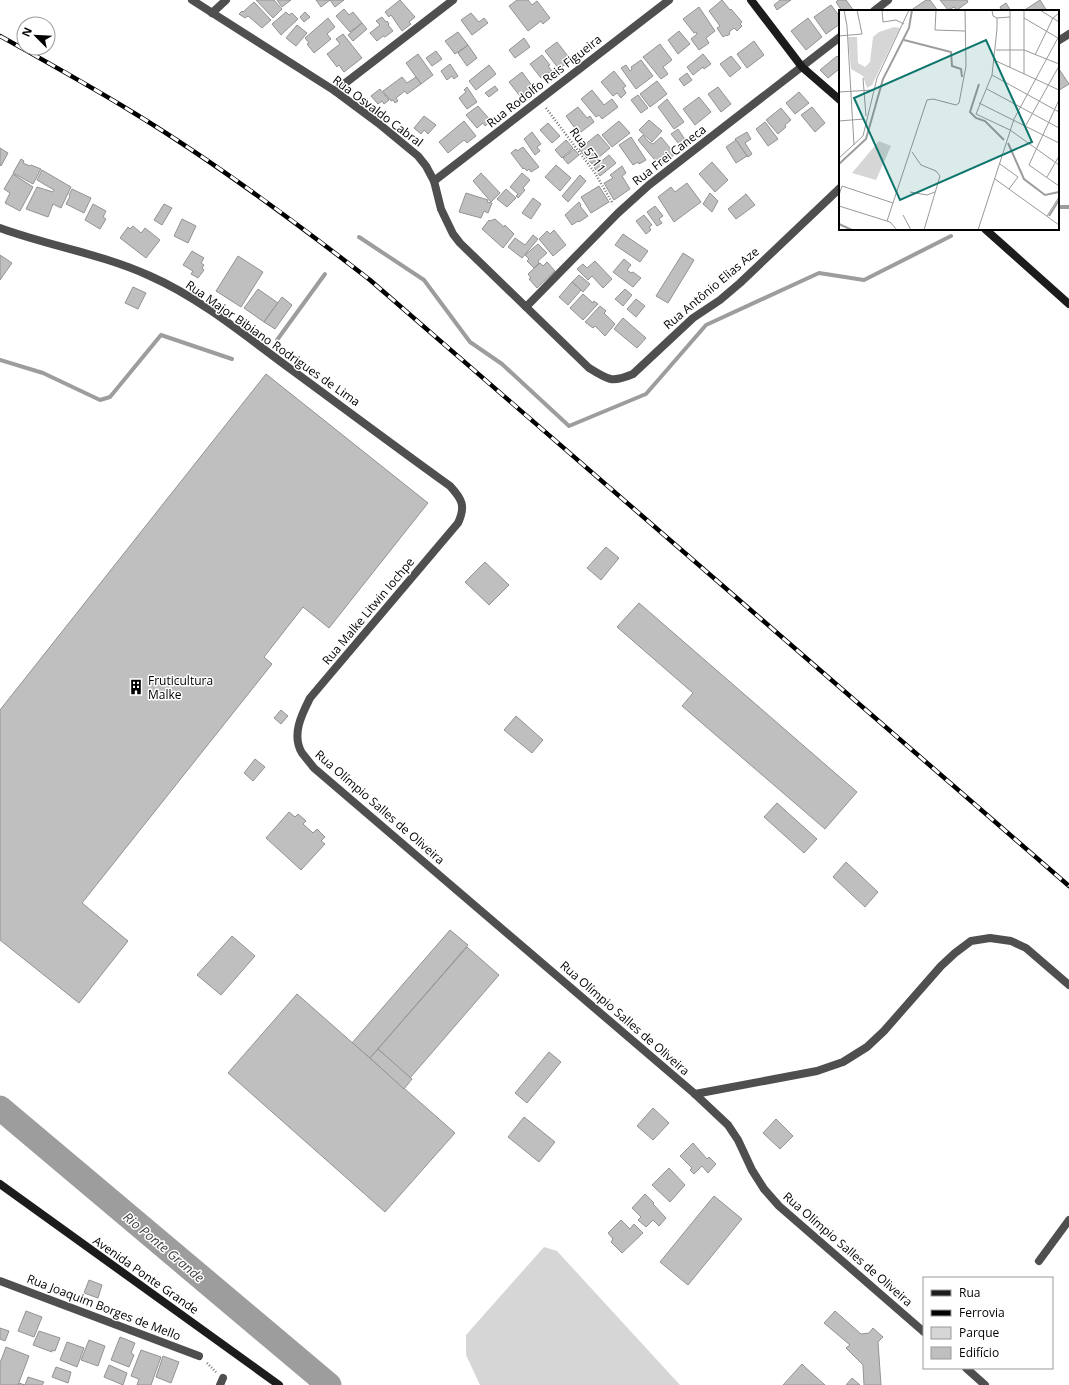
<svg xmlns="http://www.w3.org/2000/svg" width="1069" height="1385" viewBox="0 0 1069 1385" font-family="'Open Sans',sans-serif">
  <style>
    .green { fill: #d6d6d6 }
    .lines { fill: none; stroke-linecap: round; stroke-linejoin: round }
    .stream { stroke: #9d9d9d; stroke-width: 4 }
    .river { stroke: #9d9d9d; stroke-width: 25 }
    .building { fill: #bfbfbf; stroke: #939393 }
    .path { stroke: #717171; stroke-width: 2.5; stroke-dasharray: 1 2; stroke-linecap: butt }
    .street { stroke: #4f4f4f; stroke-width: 8 }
    .secondary { stroke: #1c1c1c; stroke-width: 8 }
    .rail-casing { stroke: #000; stroke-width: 4.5 }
    .rail { stroke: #fff; stroke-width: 3; stroke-dasharray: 9; stroke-linecap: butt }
    .labels { text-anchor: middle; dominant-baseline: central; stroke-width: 3; stroke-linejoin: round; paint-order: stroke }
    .street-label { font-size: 12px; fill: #000; stroke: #fff }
    .poi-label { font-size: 12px; fill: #000; stroke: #fff; text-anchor: start }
    .water-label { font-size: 13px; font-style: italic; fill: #3e3e3e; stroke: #fff }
    .inset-river { fill: none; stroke: #9d9d9d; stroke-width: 2 }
    .inset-road { fill: none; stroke: #999; stroke-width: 1 }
    .view { fill: #0f766e; fill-opacity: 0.15; stroke: #0f766e; stroke-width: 2 }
    .inset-edge { fill: none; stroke: #000; stroke-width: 2 }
  </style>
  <rect width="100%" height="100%" fill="#fff"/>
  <!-- green -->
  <polygon class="green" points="544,1247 557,1251 680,1385 480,1385 466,1355 466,1335"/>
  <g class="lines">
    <!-- stream -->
    <g class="stream">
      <polyline points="1058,207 1069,207"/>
      <polyline points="359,237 424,280 470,342 502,364 569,426 646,394 706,325 819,273 864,280 951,236"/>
      <polyline points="277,340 325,274"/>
      <polyline points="0,360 43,373 100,400 110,397 161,335 232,359"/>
    </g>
    <!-- river -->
    <polyline class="river" points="0,1108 329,1385"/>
  </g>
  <!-- building -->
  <g class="building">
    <polygon points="256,0 274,0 282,9 273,18"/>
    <polygon points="277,0 291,0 282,7"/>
    <polygon points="316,0 344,0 335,7 330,0 321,7"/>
    <polygon points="400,0 415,17 409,22 411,24 402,31 391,15 389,17 385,12"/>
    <polygon points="517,0 528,0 532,5 537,1 550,18 543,24 541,21 528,31 509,6"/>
    <polygon points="722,0 730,10 731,9 742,22 740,24 742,26 737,31 734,28 729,32 730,34 727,36 726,35 723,37 717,28 720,26 709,11"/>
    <polygon points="780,0 791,0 777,10 774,5"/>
    <polygon points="838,0 846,0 854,11 842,11 836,2"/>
    <polygon points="926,0 930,0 938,11 910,11"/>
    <polygon points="940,0 967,0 968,2 957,10 954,7 948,10"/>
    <polygon points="1040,0 1047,11 1023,11"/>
    <polygon points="254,2 271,20 262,28 248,16 245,18 239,14 242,11 243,12"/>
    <polygon points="1006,3 1011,11 1002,11 1000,7"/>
    <polygon points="831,5 840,17 840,24 826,34 814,17"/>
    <polygon points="699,7 715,31 706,38 709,43 699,50 691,39 697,34 696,32 694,33 683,19"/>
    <polygon points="344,9 349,15 353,12 362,23 350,32 336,16"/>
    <polygon points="286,12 289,15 292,13 298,19 281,35 272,24"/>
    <polygon points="305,12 310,17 304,22 300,17"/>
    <polygon points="471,13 479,22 484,18 488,23 472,35 461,20"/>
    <polygon points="382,17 386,22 387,21 389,24 388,25 393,31 385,37 383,36 377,41 370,33 380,25 376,21"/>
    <polygon points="328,18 335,27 327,34 331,39 314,53 307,44 309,43 305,38"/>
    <polygon points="808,18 822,37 806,50 791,31"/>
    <polygon points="362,23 367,29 353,41 348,35"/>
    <polygon points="297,25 307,33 296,46 286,38"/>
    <polygon points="679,31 690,44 678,54 668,40"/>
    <polygon points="458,32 468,45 455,54 445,41"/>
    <polygon points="343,34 362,58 344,72 339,65 337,67 327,54 340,44 336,39"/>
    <polygon points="524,38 530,47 515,58 509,50"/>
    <polygon points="754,41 764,55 747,68 737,54"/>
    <polygon points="557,42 571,60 559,69 545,51"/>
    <polygon points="660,44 672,60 663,67 668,74 661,79 643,57"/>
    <polygon points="468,45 477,58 467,66 458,53"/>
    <polygon points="436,51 442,59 432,66 426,58"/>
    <polygon points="418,54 433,75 421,84 406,63"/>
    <polygon points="703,54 711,64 704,69 703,67 693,75 687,67"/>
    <polygon points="542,55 550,65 548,66 552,71 541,78 530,64"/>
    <polygon points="731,56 741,68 730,77 720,64"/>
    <polygon points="837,56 840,59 840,71 839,72 838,70 828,78 820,70"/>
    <polygon points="641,60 653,76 636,89 621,68 626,65 630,71 632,69 631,67"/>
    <polygon points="450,64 458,76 454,79 452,76 447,80 441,71"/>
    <polygon points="489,65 496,74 476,90 469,81"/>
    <polygon points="1059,69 1069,84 1058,91 1058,70"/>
    <polygon points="614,71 626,86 623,88 626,93 621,98 617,93 613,96 601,82"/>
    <polygon points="522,72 533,87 520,96 509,82"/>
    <polygon points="687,73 692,80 684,86 679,79"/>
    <polygon points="402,77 407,83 416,77 421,84 407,94 405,91 396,98 398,101 395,103 393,100 391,101 383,91"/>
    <polygon points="657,81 667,94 650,107 640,94"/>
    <polygon points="495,86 498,90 489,97 485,93"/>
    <polygon points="467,87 477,102 467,109 459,98 466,92 464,90"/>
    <polygon points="718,87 731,104 721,112 708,94"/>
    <polygon points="380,89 389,100 384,104 382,101 378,104 371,96"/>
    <polygon points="592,90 604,105 612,99 618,107 602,119 599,115 596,117 581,99"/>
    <polygon points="799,92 809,103 795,114 786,103"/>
    <polygon points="638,95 648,108 641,113 631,100"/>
    <polygon points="699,97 711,112 695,125 683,109"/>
    <polygon points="667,99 684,122 674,129 658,107"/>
    <polygon points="478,106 491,121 485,126 483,123 477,128 466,115"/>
    <polygon points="578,107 587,118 590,116 594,122 581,132 576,126 574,127 566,116"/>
    <polygon points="812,107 825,123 815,132 801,115"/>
    <polygon points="781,108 791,120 785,125 786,127 778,134 766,120"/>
    <polygon points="424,116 436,125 428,134 424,130 421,134 414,128"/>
    <polygon points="649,120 662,131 652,142 639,130"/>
    <polygon points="464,121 476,136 467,143 464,140 448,153 439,142"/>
    <polygon points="619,121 630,133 612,147 602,135"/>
    <polygon points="765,122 778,139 768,146 756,129"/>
    <polygon points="548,123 560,136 552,143 540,130"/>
    <polygon points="678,129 688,144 682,148 671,134"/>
    <polygon points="532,132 541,144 537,147 540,151 535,155 524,139"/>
    <polygon points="747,132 751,139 745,143 752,154 748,157 735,139"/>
    <polygon points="598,134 610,148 598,158 599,159 592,164 579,149"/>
    <polygon points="643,135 649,142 653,144 661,137 675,154 660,166 638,140"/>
    <polygon points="631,137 646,160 639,164 638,162 633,165 619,145"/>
    <polygon points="566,140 573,148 562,158 555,150"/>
    <polygon points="736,140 747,156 736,163 726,147"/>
    <polygon points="523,147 539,167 531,172 529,169 527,171 524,168 523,169 511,153 516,149 517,151"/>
    <polygon points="0,148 8,153 1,166 0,165"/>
    <polygon points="574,149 579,155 568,164 563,158"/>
    <polygon points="609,155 616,163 600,176 594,167"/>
    <polygon points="21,159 24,161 23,163 30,166 31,165 41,169 33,184 13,173"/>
    <polygon points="712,162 728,180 715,192 699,174"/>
    <polygon points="556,165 571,178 560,191 545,177"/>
    <polygon points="622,166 626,173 622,176 630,189 614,200 604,183 613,178 610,175"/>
    <polygon points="42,170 71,187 61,208 53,204 48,217 26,209 37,187 53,192 54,190 37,180"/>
    <polygon points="481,173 500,193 491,202 473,181"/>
    <polygon points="522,173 530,180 523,188 525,190 518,198 516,196 518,194 510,187"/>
    <polygon points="13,174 33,187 20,211 5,203 10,193 4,189"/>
    <polygon points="580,175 586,181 568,202 562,196"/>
    <polygon points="687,183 701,202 674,222 658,197 671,187 675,192"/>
    <polygon points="599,186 609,202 591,213 581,197"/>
    <polygon points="72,189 91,198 84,213 66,204 70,196 69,195"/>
    <polygon points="506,189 516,198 507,207 497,199"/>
    <polygon points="466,193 488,200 487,202 492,203 488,213 484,211 481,218 459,212"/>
    <polygon points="710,193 718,201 712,212 703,204"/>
    <polygon points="746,194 755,205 736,219 728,209"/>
    <polygon points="533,198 541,204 531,219 522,213"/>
    <polygon points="579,202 581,205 580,206 588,216 579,222 578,221 572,225 565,215"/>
    <polygon points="93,204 106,211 103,217 106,219 100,229 85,220"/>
    <polygon points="164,204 172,208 162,225 154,220"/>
    <polygon points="655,206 663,216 659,219 662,223 657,226 647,212"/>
    <polygon points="644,215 652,225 649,227 651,230 646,234 636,221"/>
    <polygon points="182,219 196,226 188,243 174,236"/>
    <polygon points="495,219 504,227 505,225 514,234 503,248 482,229 489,220 490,221"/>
    <polygon points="133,226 141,233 145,228 160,240 146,258 120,238 128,227 130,229"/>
    <polygon points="554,230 566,245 553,256 539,239 547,231 550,234"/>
    <polygon points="623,234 648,251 640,262 615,245"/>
    <polygon points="533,235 538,239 522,258 508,247 515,238 525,245"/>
    <polygon points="538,244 547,253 538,261 539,263 534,268 527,261 529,259 525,255"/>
    <polygon points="192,251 204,258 201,263 204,265 202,268 204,270 198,278 191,274 193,271 183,265"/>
    <polygon points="683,253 694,260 668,303 656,296"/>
    <polygon points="0,255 12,263 0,280"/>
    <polygon points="238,256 263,272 241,307 216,291"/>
    <polygon points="624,259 631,265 627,270 631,273 633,272 641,278 633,287 613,272"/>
    <polygon points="595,261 612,279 603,288 592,276 588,280 577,269 583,264 587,268"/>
    <polygon points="547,262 555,271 537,288 529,279 531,278 528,274 540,263 543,266"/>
    <polygon points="579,275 590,284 583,292 572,282"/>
    <polygon points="572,282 581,290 568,305 559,297"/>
    <polygon points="133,287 146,293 138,309 125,303"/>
    <polygon points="258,289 278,303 264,322 244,308"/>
    <polygon points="625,289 632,295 623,306 615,299"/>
    <polygon points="583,294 593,303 594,301 598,304 583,320 570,308"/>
    <polygon points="282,297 292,305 275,329 264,322"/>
    <polygon points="636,299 645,306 636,317 627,309"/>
    <polygon points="600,306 606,311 604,313 615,324 605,336 595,326 593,328 585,322"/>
    <polygon points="623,318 646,338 637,348 614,329"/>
    <polygon points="266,374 428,503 329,628 303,607 264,657 272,664 82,903 128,941 79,1003 0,940 0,710"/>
    <polygon points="606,547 619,558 601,580 587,568"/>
    <polygon points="485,562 509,585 489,605 465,582"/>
    <polygon points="639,603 857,792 825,829 682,706 693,693 617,627"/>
    <polygon points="281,710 288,716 281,724 274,718"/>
    <polygon points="516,716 543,740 532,753 504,730"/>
    <polygon points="255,759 265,767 253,781 244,773"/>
    <polygon points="777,803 817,839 804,853 764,817"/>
    <polygon points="289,812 295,817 298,814 306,821 303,824 313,833 317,829 325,837 321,841 325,844 301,870 266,838"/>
    <polygon points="846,862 878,892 865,907 833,877"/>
    <polygon points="450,930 468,945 370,1058 352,1043"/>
    <polygon points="232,936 255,956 221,995 197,975"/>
    <polygon points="467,947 499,975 410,1078 378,1049"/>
    <polygon points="297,994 455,1133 385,1212 228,1073"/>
    <polygon points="378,1049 412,1079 404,1089 370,1058"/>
    <polygon points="549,1052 561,1062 527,1103 515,1093"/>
    <polygon points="653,1108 669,1123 653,1140 637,1126"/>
    <polygon points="524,1117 555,1142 539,1162 508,1137"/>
    <polygon points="776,1119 793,1136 780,1149 763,1133"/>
    <polygon points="693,1143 707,1159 709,1157 716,1164 708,1173 702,1166 694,1174 690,1170 692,1168 680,1156"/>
    <polygon points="669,1168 685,1185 670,1202 652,1185"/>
    <polygon points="645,1194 654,1203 653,1204 666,1218 659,1226 653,1220 646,1227 638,1220 641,1217 632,1208"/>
    <polygon points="714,1196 742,1219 688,1285 660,1262"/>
    <polygon points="621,1220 630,1229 634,1224 643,1233 622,1253 611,1242 613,1239 608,1233"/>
    <polygon points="89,1280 102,1285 98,1298 84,1293"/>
    <polygon points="26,1311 42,1317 34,1337 18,1331"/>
    <polygon points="835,1311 861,1334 869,1333 873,1328 883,1337 878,1342 881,1385 864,1385 863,1365 846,1348 850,1345 824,1323"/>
    <polygon points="0,1328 9,1331 5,1341 0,1339"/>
    <polygon points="39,1331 60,1338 55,1351 52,1350 52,1352 33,1345"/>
    <polygon points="120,1337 135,1343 131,1353 134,1355 129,1367 111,1360"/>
    <polygon points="89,1340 105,1346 98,1366 81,1360"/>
    <polygon points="67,1342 84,1348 77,1367 60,1360"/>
    <polygon points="6,1347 29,1356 18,1385 0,1385 0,1363"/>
    <polygon points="141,1350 161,1357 151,1385 137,1385 139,1379 131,1376"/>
    <polygon points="163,1356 179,1362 171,1383 156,1377"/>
    <polygon points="802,1364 806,1368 825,1385 783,1385"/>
    <polygon points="109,1365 127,1373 123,1385 104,1377"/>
    <polygon points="56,1367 71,1372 68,1383 52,1377"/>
    <polygon points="28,1377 44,1382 42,1385 18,1385 19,1383 25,1385"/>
    <polygon points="852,1378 860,1385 846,1385"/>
  </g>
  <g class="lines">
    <!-- path -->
    <g class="path">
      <polyline points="546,108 595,173 613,204"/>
      <polyline points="207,1363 216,1372"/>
    </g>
    <!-- street -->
    <g class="street">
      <path d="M192,0L335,91L378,123L418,156L426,166L434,181L441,209L453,234L460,243L589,368C608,380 612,383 633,374L693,318L720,300L740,283L840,188"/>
      <polyline points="874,11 888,0"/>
      <polyline points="212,13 226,0"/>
      <polyline points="1058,41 1069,34"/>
      <polyline points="335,91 453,0"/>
      <polyline points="434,181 669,0"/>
      <path d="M0,228C49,246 102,254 150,276C196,296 241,332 281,362C337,403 393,445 450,486C462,499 466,506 458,523L310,698C302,714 291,735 302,753C306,758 310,763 314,768L695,1094L728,1125L738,1140L752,1170L764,1189L779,1206L924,1332"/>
      <polyline points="526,307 618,213 649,185 840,37"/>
      <polyline points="695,1094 817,1071 843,1062 867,1047 884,1031 941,966 955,953 971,941 990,938 1011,941 1026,948 1069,985"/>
      <polyline points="1039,1261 1069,1220"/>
      <polyline points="0,1281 199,1356"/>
      <polyline points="966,1368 985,1385"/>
      <polyline points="220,1385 223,1378"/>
    </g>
    <!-- secondary -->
    <g class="secondary">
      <polyline points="751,0 802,67 840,100"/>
      <polyline points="985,229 1069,304"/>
      <polyline points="0,1184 279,1385"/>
    </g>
    <!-- rail casing -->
    <g class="rail-casing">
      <path id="rail" d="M0,36C45,61 90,86 134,113C216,163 294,221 370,280L1069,886"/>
    </g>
    <!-- rail -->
    <use href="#rail" class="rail"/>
  </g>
  <!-- icons -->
  <defs>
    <g id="building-bare" transform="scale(1.2)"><path d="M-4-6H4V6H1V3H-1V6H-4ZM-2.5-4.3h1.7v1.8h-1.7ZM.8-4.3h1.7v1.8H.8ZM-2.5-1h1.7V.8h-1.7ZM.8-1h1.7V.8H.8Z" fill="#000" stroke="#fff" stroke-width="2.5" paint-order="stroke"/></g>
  </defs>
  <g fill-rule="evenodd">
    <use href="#building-bare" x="136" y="687"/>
  </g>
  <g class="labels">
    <!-- street labels -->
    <g class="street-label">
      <text transform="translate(544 81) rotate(-38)">Rua Rodolfo Reis Figueira</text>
      <text transform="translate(378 111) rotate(37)">Rua Osvaldo Cabral</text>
      <text transform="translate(588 150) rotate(54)">Rua 5711</text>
      <text transform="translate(669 155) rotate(-38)">Rua Frei Caneca</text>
      <text transform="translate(711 288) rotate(-40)">Rua Antônio Elias Aze</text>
      <text transform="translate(273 343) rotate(35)">Rua Major Bibiano Rodrigues de Lima</text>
      <text transform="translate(368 611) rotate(-50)">Rua Malke Litwin Iochpe</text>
      <text transform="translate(380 807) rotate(41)">Rua Olímpio Salles de Oliveira</text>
      <text transform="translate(625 1018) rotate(41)">Rua Olímpio Salles de Oliveira</text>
      <text transform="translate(848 1249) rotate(41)">Rua Olímpio Salles de Oliveira</text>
      <text transform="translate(146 1275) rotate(35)">Avenida Ponte Grande</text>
      <text transform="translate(104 1307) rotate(21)">Rua Joaquim Borges de Mello</text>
    </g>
    <!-- poi labels -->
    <g class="poi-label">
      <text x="148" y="680">Fruticultura<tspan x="148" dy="14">Malke</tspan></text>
    </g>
    <!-- water labels -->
    <g class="water-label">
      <text transform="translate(164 1247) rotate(40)">Rio Ponte Grande</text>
    </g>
  </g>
  <!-- overview -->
  <g transform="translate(839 10)">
    <rect width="220" height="220" fill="#fff"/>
    <path d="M55,17L61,18L33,75L28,78L24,66L12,59L9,27H18L19,53L26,57L31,52L34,27L40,22ZM40,131L52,136L37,170L13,163Z" fill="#d6d6d6"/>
    <path class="inset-river" d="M65,30L112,42L113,56L122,59L123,67M140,74L131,102L137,108L146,111L165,130M169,133L185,169L206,185L220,182M0,154L27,129L44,69L70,18L73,0M210,206L220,190M0,214L13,220"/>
    <path class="inset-road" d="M5,0L8,16L15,135M43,0L44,12L57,10L65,14M97,0L96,20L126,21M153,0L154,6L158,8V19L153,65L137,104L171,120L220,155M171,0V58M185,0V64M201,0L220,12M158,8L171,7M185,8L219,28M0,26L23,24L18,0M157,40H185L220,54M196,45L214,8L220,3M155,50L220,80M153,65L220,102M24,68L27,106M148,79L220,118M0,82L34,80M220,90L190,155L220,176M140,93L220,133M0,111L25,109M187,115L220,56M73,142L82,155L97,161L101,166L85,220M0,148L24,126L38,68L70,0M161,154L179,167L170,179M208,167L220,146M156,169L220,215M71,182L88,185L96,182M0,185L3,176L54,193M0,196L51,212L58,220M64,205L72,220M208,206L220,187M48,211L88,90L94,89L117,95L120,93L127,56L126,0M139,220L175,109L220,26"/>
    <path class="view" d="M147,30L193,132L61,190L15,88Z"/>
    <rect width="220" height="220" class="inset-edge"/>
  </g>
  <!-- legend -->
  <rect x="923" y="1277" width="130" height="92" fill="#ffffff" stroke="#999999"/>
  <rect x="931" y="1290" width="20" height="6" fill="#1c1c1c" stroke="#999999"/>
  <text x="959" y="1297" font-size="12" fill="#000000">Rua</text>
  <rect x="931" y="1310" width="20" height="6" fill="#000000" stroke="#999999"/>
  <text x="959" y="1317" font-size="12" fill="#000000">Ferrovia</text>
  <rect x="931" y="1327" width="20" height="12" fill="#d6d6d6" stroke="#999999"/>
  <text x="959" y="1337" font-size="12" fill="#000000">Parque</text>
  <rect x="931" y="1347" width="20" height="12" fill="#bfbfbf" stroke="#999999"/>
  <text x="959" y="1357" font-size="12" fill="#000000">Edifício</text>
  <!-- north arrow -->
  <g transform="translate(36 36) rotate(294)"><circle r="19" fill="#ffffff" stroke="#999999"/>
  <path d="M0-3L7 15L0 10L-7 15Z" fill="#000000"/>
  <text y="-6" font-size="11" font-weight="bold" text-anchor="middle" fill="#000000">N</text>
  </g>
</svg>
